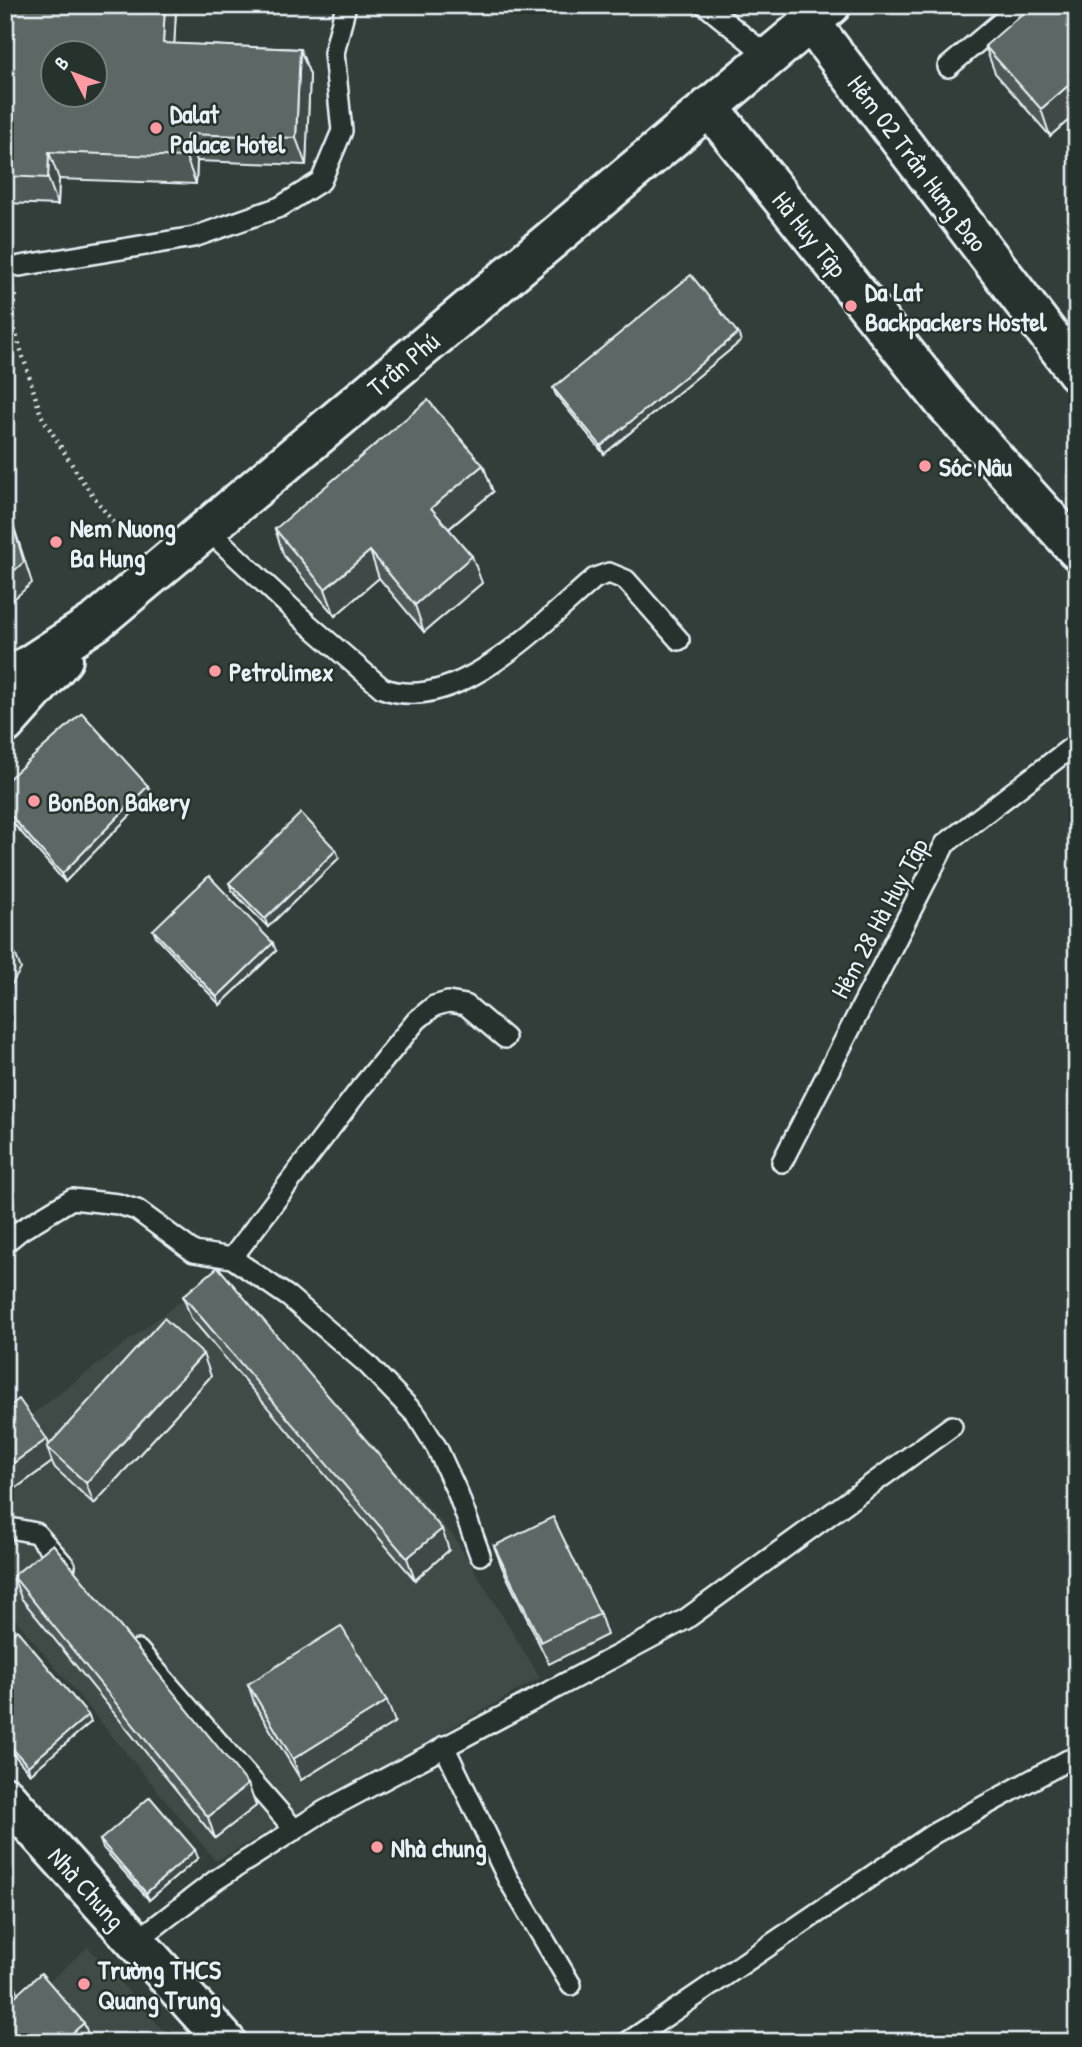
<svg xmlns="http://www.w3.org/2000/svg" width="1082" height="2047" viewBox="0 0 1082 2047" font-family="'Patrick Hand',sans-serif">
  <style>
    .built { fill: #3f4b46 }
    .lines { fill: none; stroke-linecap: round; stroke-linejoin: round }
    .service-casing { stroke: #e8f1f8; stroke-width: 24 }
    .minor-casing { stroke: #e8f1f8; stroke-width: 44 }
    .tertiary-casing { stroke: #e8f1f8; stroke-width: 44 }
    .primary-casing { stroke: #e8f1f8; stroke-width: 44 }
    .path { stroke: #e8f1f8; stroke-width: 4.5; stroke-dasharray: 2 5; stroke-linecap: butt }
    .service { stroke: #26332d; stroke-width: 19 }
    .minor { stroke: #26332d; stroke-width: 38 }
    .tertiary { stroke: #26332d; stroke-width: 38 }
    .primary { stroke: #26332d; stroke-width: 38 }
    .wall { fill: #4f5957; stroke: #e8f1f8; stroke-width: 2 }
    .shaded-wall { fill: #404947; stroke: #e8f1f8; stroke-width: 2 }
    .building { fill: #5c6865; stroke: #e8f1f8; stroke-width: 2; fill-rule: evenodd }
    .poi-dot { fill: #ff9aa2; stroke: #26332d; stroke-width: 2.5 }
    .labels { text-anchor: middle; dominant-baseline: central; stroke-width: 5; stroke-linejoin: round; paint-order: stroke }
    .poi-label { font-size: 26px; font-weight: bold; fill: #e8f1f8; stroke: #26332d; text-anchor: start }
    .street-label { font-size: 26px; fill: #e8f1f8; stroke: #26332d }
  </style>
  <rect width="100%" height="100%" fill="#323e39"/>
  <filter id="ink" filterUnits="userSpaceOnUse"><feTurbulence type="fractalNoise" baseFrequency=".0143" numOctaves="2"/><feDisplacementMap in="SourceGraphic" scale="14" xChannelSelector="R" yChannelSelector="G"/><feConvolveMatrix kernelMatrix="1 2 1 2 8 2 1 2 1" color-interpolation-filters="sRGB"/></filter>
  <g filter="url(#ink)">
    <!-- built -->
    <g class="built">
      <polygon points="220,1271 455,1538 540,1678 216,1861 20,1625 5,1604 5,1435"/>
      <polygon points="88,1947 174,2042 5,2042 5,2021"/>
    </g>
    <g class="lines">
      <!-- service casing -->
      <g class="service-casing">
        <g id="service">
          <polyline points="705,5 769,57"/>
          <polyline points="948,67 1021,5"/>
          <polyline points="20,266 194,237 280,207 321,181 342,131 334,53 346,5"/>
          <path d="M208,530L308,624L382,688C456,717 544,621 595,578L609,573L626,580L679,640"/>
          <polyline points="782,1162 945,844 1077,743"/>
          <polyline points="5,1243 21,1230 72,1199 118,1204 137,1210 194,1252 232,1258 289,1297 367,1364 417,1416 437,1448 458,1494 480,1555"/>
          <polyline points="232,1258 360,1089 417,1020 434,1006 448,1002 466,1005 505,1038"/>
          <polyline points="5,1527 36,1533 65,1566"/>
          <polyline points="138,1650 295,1830"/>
          <polyline points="444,1746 508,1879 571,1985"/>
          <polyline points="135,1942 216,1880 324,1811 686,1619 952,1426"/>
          <polyline points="628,2042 933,1834 1068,1760"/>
        </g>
      </g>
      <!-- minor casing -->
      <g class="minor-casing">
        <g id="minor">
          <polyline points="810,22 1077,372"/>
          <polyline points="5,1796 226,2042"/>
        </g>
      </g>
      <!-- tertiary casing -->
      <g class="tertiary-casing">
        <polyline id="tertiary" points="709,107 943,401 1077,550"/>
      </g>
      <!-- primary casing -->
      <g class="primary-casing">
        <g id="primary">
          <polyline points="5,681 97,621 831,5"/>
          <polyline points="5,724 63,659"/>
        </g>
      </g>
      <!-- path -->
      <polyline class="path" points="16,295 12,321 41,415 81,479 114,524"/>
      <!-- service -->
      <use href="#service" class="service"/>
      <!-- minor -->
      <use href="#minor" class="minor"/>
      <!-- tertiary -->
      <use href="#tertiary" class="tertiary"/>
      <!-- primary -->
      <use href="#primary" class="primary"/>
    </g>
    <!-- wall -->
    <g class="wall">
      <polygon points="5,5 176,10 174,44 300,49 310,75 306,165 197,161 196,184 59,179 58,205 5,203"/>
      <polygon points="1077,5 1077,113 1050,136 995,73 985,46"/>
      <polygon points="741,341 604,454 556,395 553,388"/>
      <polygon points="483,465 493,492 449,529 482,583 424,632 379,578 335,616 284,556 275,529"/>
      <polygon points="5,782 151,794 65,882 5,814"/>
      <polygon points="336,850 339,858 268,927 232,891 229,883"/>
      <polygon points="153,930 276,951 220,1005 156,937"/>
      <polygon points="183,1296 449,1550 415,1580 191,1318"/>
      <polygon points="211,1376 94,1504 55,1468 52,1462 5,1496 5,1410 47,1439 49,1445"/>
      <polygon points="494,1546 600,1614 607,1635 549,1664 502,1567"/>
      <polygon points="13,1576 248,1784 256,1806 215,1838 21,1598"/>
      <polygon points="5,1640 88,1715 91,1722 30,1774 5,1744"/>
      <polygon points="248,1684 395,1722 301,1780 255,1705"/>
      <polygon points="100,1840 198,1858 149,1900 103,1848"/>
    </g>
    <!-- shaded-wall -->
    <g class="shaded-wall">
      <polygon points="165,5 174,5 176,10 173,70 163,43"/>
      <polygon points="300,49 310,75 306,165 296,138"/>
      <polygon points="1077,78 1077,113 1050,136 1041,109"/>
      <polygon points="187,134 197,161 196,184 186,157"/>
      <polygon points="49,152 59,179 58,205 48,178"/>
      <polygon points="738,333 741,341 604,454 601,446"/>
      <polygon points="483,465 493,492 441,535 431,508"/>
      <polygon points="7,505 14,527 32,583 5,607"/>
      <polygon points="370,551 379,578 335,616 325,589"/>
      <polygon points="472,556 482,583 424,632 415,605"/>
      <polygon points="148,786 151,794 65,882 62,874"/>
      <polygon points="336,850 339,858 268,927 265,919"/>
      <polygon points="11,942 21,969 5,995 5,951"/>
      <polygon points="273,943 276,951 220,1005 217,997"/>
      <polygon points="203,1354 211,1376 94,1504 86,1483"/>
      <polygon points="47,1439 51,1451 47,1447 52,1462 5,1496 5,1469"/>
      <polygon points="442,1529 449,1550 415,1580 407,1558"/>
      <polygon points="387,1701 395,1722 301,1780 293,1759"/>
      <polygon points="88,1715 91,1722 30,1774 28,1766"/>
      <polygon points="248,1784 256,1806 215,1838 208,1817"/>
      <polygon points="195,1850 198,1858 149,1900 146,1893"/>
      <polygon points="9,1968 19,1995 5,2006 5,1971"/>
      <polygon points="84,2023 91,2042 62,2042"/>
    </g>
    <!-- building -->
    <g class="building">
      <path d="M5,5H165L163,43L300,49L296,138L187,134L186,157L49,152L48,178L5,176ZM52,52H94V94H52Z"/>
      <polygon points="1032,5 1077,5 1077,78 1041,109 985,46"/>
      <polygon points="691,275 738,333 601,446 553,388"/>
      <polygon points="428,400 483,465 431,508 472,556 415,605 370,551 325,589 275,529"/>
      <polygon points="5,505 7,505 24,562 5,579"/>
      <polygon points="82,713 148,786 62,874 5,809 5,782"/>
      <polygon points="301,813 336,850 265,919 229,883"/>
      <polygon points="209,876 273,943 217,997 153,930"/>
      <polygon points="5,938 11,942 5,951"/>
      <polygon points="218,1267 442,1529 407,1558 183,1296"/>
      <polygon points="164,1318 203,1354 86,1483 47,1447"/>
      <polygon points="19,1399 47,1439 5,1469 5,1410"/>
      <polygon points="553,1517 600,1614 541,1642 494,1546"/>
      <polygon points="53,1544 248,1784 208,1817 13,1576"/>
      <polygon points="341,1626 387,1701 293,1759 248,1684"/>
      <polygon points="17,1630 88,1715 28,1766 5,1740 5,1640"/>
      <polygon points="150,1797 195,1850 146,1893 100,1840"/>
      <polygon points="41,1973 84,2023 62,2042 5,2042 5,2005"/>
    </g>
  </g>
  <!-- markers -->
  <g class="poi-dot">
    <circle cx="156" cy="128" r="7"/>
    <circle cx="851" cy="306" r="7"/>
    <circle cx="925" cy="466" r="7"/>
    <circle cx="56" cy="542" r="7"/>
    <circle cx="215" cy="671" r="7"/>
    <circle cx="34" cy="801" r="7"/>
    <circle cx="377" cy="1847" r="7"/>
    <circle cx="84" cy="1984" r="7"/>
  </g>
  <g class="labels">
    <!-- poi labels -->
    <g class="poi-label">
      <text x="170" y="113">Dalat<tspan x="170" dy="30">Palace Hotel</tspan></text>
      <text x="865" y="291">Da Lat<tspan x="865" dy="30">Backpackers Hostel</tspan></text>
      <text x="939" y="466">Sóc Nâu</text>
      <text x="70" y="527">Nem Nuong<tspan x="70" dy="30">Ba Hung</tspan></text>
      <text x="229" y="671">Petrolimex</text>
      <text x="48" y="801">BonBon Bakery</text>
      <text x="391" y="1847">Nhà chung</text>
      <text x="98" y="1969">Trường THCS<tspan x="98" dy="30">Quang Trung</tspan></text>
    </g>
    <!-- street labels -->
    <g class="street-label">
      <text transform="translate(918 163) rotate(53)">Hẻm 02 Trần Hưng Đạo</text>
      <text transform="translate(810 234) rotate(51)">Hà Huy Tập</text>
      <text transform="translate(403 364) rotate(-40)">Trần Phú</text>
      <text transform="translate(879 918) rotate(-62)">Hẻm 28 Hà Huy Tập</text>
      <text transform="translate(87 1888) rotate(48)">Nhà Chung</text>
    </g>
  </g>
  <!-- margin -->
  <rect width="1082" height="2047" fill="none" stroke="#26332d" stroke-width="28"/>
  <rect x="14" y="14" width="1054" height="2019" fill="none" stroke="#e8f1f8" stroke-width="2.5" filter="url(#ink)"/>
  <!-- north arrow -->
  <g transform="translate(74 74) rotate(312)"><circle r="33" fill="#26332d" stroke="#747f7e" stroke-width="2"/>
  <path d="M0-5L12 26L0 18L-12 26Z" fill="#ff9aa2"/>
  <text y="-10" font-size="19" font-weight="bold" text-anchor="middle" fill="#e8f1f8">B</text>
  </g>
</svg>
